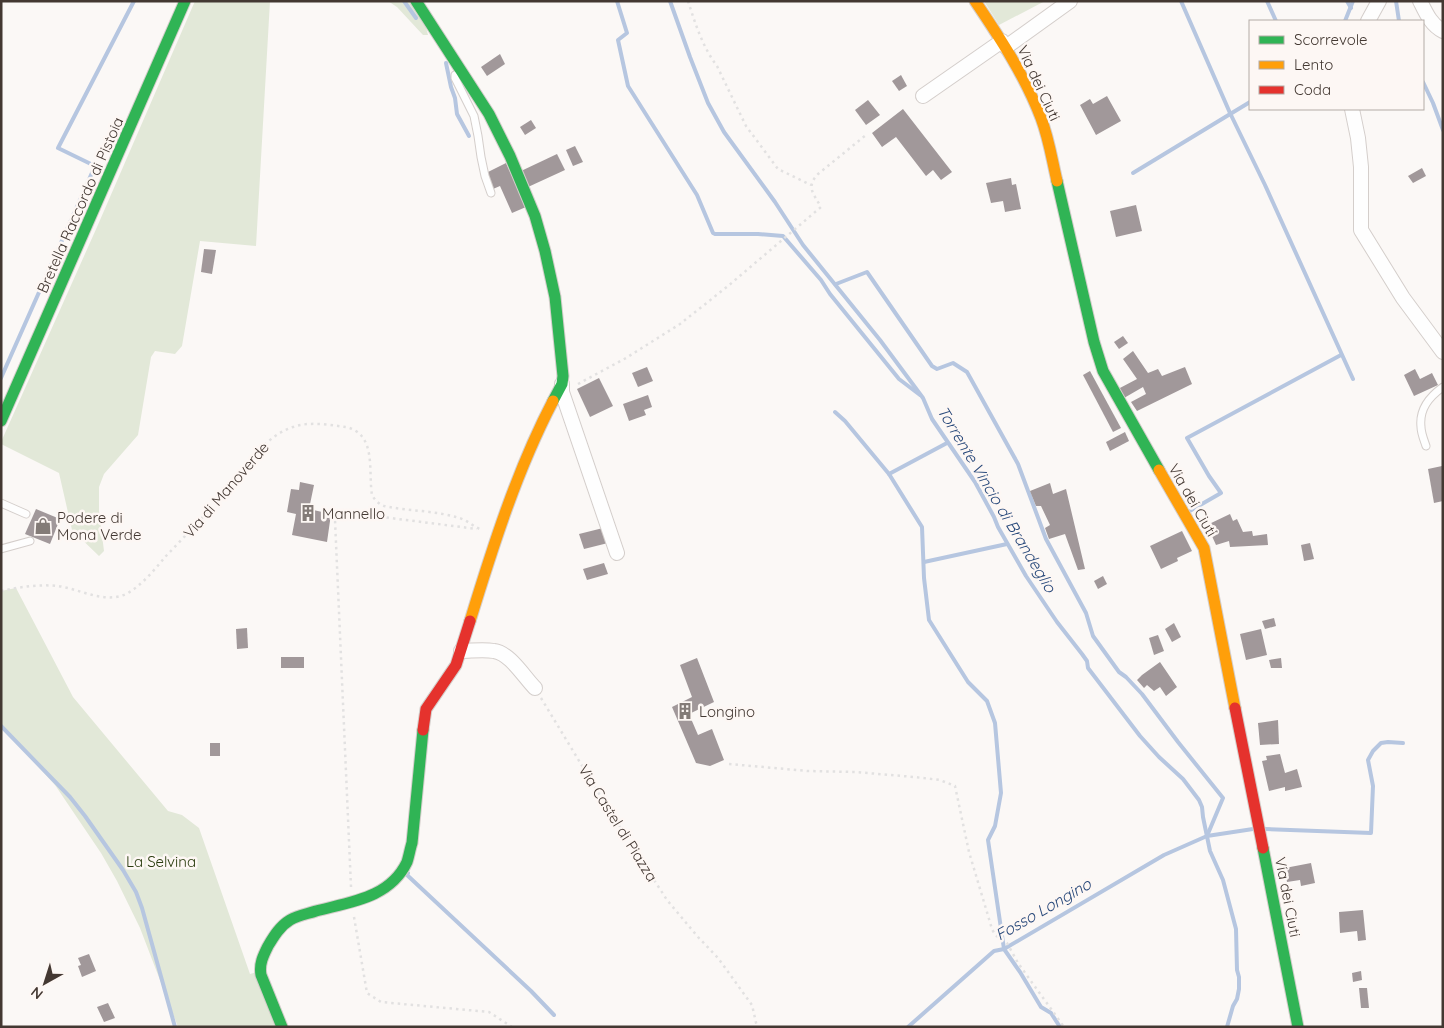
<svg xmlns="http://www.w3.org/2000/svg" width="1444" height="1028" viewBox="0 0 1444 1028" font-family="Quicksand,sans-serif">
  <style>
    .green { fill: #e2e8d8 }
    .lines { fill: none; stroke-linecap: round; stroke-linejoin: round }
    .stream { stroke: #b6c6e0; stroke-width: 4 }
    .building { fill: #a1989a }
    .lane-casing { stroke: #d4cecb; stroke-width: 9 }
    .street-casing { stroke: #d4cecb; stroke-width: 16 }
    .fast-casing { stroke: #d4cecb; stroke-width: 13 }
    .slow-casing { stroke: #d4cecb; stroke-width: 13 }
    .jam-casing { stroke: #d4cecb; stroke-width: 13 }
    .path { stroke: #e2e1e1; stroke-width: 2.5; stroke-dasharray: 2.5 4; stroke-linecap: butt }
    .lane { stroke: #fefefe; stroke-width: 7 }
    .street { stroke: #fefefe; stroke-width: 14 }
    .fast { stroke: #30b455; stroke-width: 11 }
    .slow { stroke: #ff9f0a; stroke-width: 11 }
    .jam { stroke: #e5322d; stroke-width: 11 }
    .labels { text-anchor: middle; dominant-baseline: central; stroke-width: 5; stroke-linejoin: round; paint-order: stroke }
    .street-label { font-size: 15px; fill: #433832; stroke: #fdf7f4 }
    .poi-label { font-size: 15px; fill: #433832; stroke: #fdf7f4; text-anchor: start }
    .park-label { font-size: 15px; fill: #2a3c0e; stroke: #fdf7f4 }
    .water-label { font-size: 16px; font-style: italic; fill: #27487a; stroke: #fdf7f4 }
  </style>
  <rect width="100%" height="100%" fill="#fbf8f6"/>
  <!-- green -->
  <g class="green">
    <polygon points="195,1 270,1 256,246 200,241 182,346 175,354 155,351 151,357 138,435 104,474 99,487 99,511 104,551 99,556 72,530 59,473 1,444 1,442 97,227"/>
    <polygon points="388,1 419,1 428,35 423,35 397,7"/>
    <polygon points="984,1 1045,1 999,25"/>
    <polygon points="16,588 73,697 168,811 182,815 199,828 250,974 260,971 282,1027 178,1027 140,928 117,881 101,853 55,785 1,726 1,591"/>
  </g>
  <g class="lines">
    <!-- stream -->
    <g class="stream">
      <polyline points="404,1 416,18"/>
      <polyline points="617,1 627,33 618,40 628,86 697,195 713,233 715,234 758,234 783,236 821,280 830,294 899,379 920,395"/>
      <polyline points="670,1 690,57 708,103 724,132 775,202 803,245 880,340 923,398 932,419 975,482 994,517 998,527 1026,576 1057,622 1082,654 1087,661 1088,668 1140,736 1159,757 1183,779 1199,800 1202,807 1203,817 1210,851 1223,880 1236,929 1237,970 1239,977 1239,989 1237,999 1233,1006 1227,1027"/>
      <polyline points="1181,1 1230,113 1265,185 1353,379"/>
      <polyline points="1267,1 1276,21"/>
      <polyline points="1347,1 1351,8"/>
      <polyline points="1396,1 1399,21"/>
      <polyline points="1345,21 1353,1"/>
      <polyline points="446,63 451,87 455,98 457,114 469,136"/>
      <polyline points="1423,82 1433,103 1443,130"/>
      <polyline points="1133,173 1250,102"/>
      <polyline points="836,284 867,272 932,366 937,369 953,363 967,372 1018,464 1046,539 1086,613 1093,636 1119,672 1126,677 1142,694 1178,742 1223,798 1207,836"/>
      <polyline points="1,378 95,166 58,148 134,1"/>
      <polyline points="835,412 845,421 889,474 922,527 924,578 929,620 968,682 987,701 995,723 1001,793 995,826 988,840 1004,949 1020,972 1041,1007 1051,1013 1060,1027"/>
      <polyline points="889,474 947,443"/>
      <polyline points="1188,512 1221,493 1209,476 1187,438 1341,355"/>
      <polyline points="924,562 1007,544"/>
      <polyline points="1,726 70,797 85,816 123,870 136,892 142,908 175,1027"/>
      <polyline points="1265,829 1371,833 1373,786 1368,760 1373,751 1381,743 1388,742 1403,743"/>
      <polyline points="408,873 407,875 531,991 554,1015"/>
      <polyline points="908,1027 994,951 1004,949 1164,855 1207,836 1253,829"/>
    </g>
  </g>
  <!-- building -->
  <g class="building">
    <polygon points="500,54 505,64 487,76 481,67"/>
    <polygon points="901,75 907,86 899,91 892,81"/>
    <polygon points="1107,96 1121,121 1096,135 1080,105 1090,99 1093,104"/>
    <polygon points="868,100 880,115 866,125 855,110"/>
    <polygon points="903,109 952,172 941,180 933,170 926,176 896,137 882,147 872,133"/>
    <polygon points="531,120 536,128 525,135 520,127"/>
    <polygon points="575,146 583,162 573,166 566,150"/>
    <polygon points="557,154 565,170 528,187 521,171"/>
    <polygon points="506,163 526,207 512,213 500,186 493,189 486,173"/>
    <polygon points="1422,168 1426,176 1413,183 1408,176"/>
    <polygon points="1011,178 1012,185 1016,184 1021,209 1005,212 1003,201 991,203 986,183"/>
    <polygon points="1136,205 1142,231 1116,237 1110,211"/>
    <polygon points="204,249 216,250 212,274 201,272"/>
    <polygon points="1123,336 1128,343 1119,349 1114,342"/>
    <polygon points="1133,351 1148,373 1158,369 1162,376 1185,367 1192,384 1137,411 1131,402 1146,394 1143,387 1124,398 1118,389 1137,379 1123,359"/>
    <polygon points="647,367 653,381 638,387 632,373"/>
    <polygon points="1415,369 1420,379 1432,373 1438,385 1414,396 1404,375"/>
    <polygon points="1090,371 1121,428 1113,432 1083,375"/>
    <polygon points="599,378 613,406 590,417 577,389"/>
    <polygon points="648,395 652,407 644,410 646,415 629,421 623,404"/>
    <polygon points="1125,432 1129,441 1110,451 1106,442"/>
    <polygon points="1442,466 1443,501 1434,503 1428,469"/>
    <polygon points="300,482 314,485 309,509 331,514 327,542 292,535 296,514 287,512 291,489 299,490"/>
    <polygon points="1050,483 1053,494 1066,489 1085,569 1078,570 1065,534 1049,539 1045,528 1050,525 1041,506 1036,506 1030,491"/>
    <polygon points="36,509 60,519 50,544 25,534"/>
    <polygon points="1230,514 1233,521 1237,519 1243,532 1252,531 1253,536 1267,534 1268,545 1230,547 1229,541 1216,545 1207,525"/>
    <polygon points="603,528 608,543 584,549 579,534"/>
    <polygon points="1182,531 1192,551 1177,558 1178,561 1161,569 1150,546"/>
    <polygon points="1310,543 1314,559 1304,561 1301,545"/>
    <polygon points="604,563 608,574 587,580 583,569"/>
    <polygon points="1103,576 1107,584 1098,589 1094,581"/>
    <polygon points="1274,618 1276,626 1265,629 1262,621"/>
    <polygon points="1174,623 1181,637 1172,642 1165,629"/>
    <polygon points="247,628 248,648 237,649 236,629"/>
    <polygon points="1261,629 1267,655 1246,660 1240,634"/>
    <polygon points="1158,635 1164,651 1154,655 1149,638"/>
    <rect x="281" y="657" width="23" height="11"/>
    <polygon points="697,658 714,702 689,714 698,735 712,729 724,760 710,766 696,763 672,707 692,697 680,665"/>
    <polygon points="1281,658 1282,668 1271,668 1269,660"/>
    <polygon points="1160,662 1177,687 1166,696 1160,687 1154,691 1147,685 1144,688 1137,680 1142,675"/>
    <polygon points="1278,720 1279,744 1260,745 1258,723"/>
    <rect x="210" y="743" width="10" height="13"/>
    <polygon points="1280,754 1285,773 1297,769 1302,787 1285,791 1285,787 1269,791 1262,761 1267,760 1266,756"/>
    <polygon points="1311,863 1315,883 1301,886 1300,880 1287,882 1285,868"/>
    <polygon points="1363,910 1366,940 1358,941 1357,931 1340,933 1339,912"/>
    <polygon points="89,954 96,971 82,977 78,966 81,965 78,958"/>
    <polygon points="1361,971 1362,980 1353,982 1352,973"/>
    <polygon points="1359,988 1367,988 1369,1008 1361,1008"/>
    <polygon points="108,1003 115,1018 104,1022 97,1007"/>
  </g>
  <g class="lines">
    <!-- lane casing -->
    <g class="lane-casing">
      <g id="lane">
        <polyline points="455,75 455,78 474,116 478,136 481,157 485,176 491,193"/>
        <path d="M1426,446C1424,440 1421,433 1421,427C1419,409 1429,397 1443,387"/>
        <polyline points="1,503 26,514"/>
        <polyline points="1,549 30,541"/>
      </g>
    </g>
    <!-- street casing -->
    <g class="street-casing">
      <g id="street">
        <path d="M1420,1C1426,13 1431,25 1443,31"/>
        <polyline points="1368,21 1379,1"/>
        <polyline points="1006,47 1070,1"/>
        <polyline points="923,96 1002,41"/>
        <polyline points="1352,109 1358,138 1361,167 1361,230 1403,298 1443,352"/>
        <polyline points="562,384 562,392 617,553"/>
        <path d="M461,651C471,651 483,649 494,651C510,653 524,677 535,688"/>
      </g>
    </g>
    <!-- fast casing -->
    <g class="fast-casing">
      <g id="fast">
        <polyline points="416,1 489,114 510,156 535,216 545,251 555,297 563,376 562,384 553,401"/>
        <polyline points="1057,181 1094,342 1103,371 1159,470"/>
        <polyline points="1,421 185,1"/>
        <polyline points="1263,848 1298,1027"/>
        <path d="M282,1027L261,975C259,964 263,956 268,946C274,936 280,926 290,920C298,915 307,914 316,911C350,902 390,898 407,862C409,856 410,849 412,843L423,730"/>
      </g>
    </g>
    <!-- slow casing -->
    <g class="slow-casing">
      <g id="slow">
        <path d="M975,1C1000,38 1025,76 1041,118C1049,139 1052,160 1057,181"/>
        <polyline points="1159,470 1204,548 1235,708"/>
        <path d="M470,621C493,546 517,470 553,401"/>
      </g>
    </g>
    <!-- jam casing -->
    <g class="jam-casing">
      <g id="jam">
        <polyline points="1235,708 1263,848"/>
        <polyline points="423,730 426,709 456,665 470,621"/>
      </g>
    </g>
    <!-- path -->
    <g class="path">
      <path d="M688,1C695,23 703,48 717,66L746,126L778,169L811,185"/>
      <path d="M578,384L626,358L680,324L728,286L821,207C813,193 806,187 818,174L866,135"/>
      <path d="M1,591C20,587 39,584 58,586C80,589 106,605 128,593C143,584 155,569 166,556C189,532 212,508 233,483C250,461 266,436 293,427C310,421 329,425 346,427C377,434 368,471 372,495C376,502 381,506 389,507C411,511 438,511 459,518C468,520 474,528 483,530"/>
      <polyline points="541,698 607,807 667,900 698,937 718,958 752,1005 757,1027"/>
      <polyline points="729,764 808,771 855,772 914,777 940,780 955,786 969,852 992,929 995,935 1007,943 1018,963 1064,1027"/>
      <polyline points="351,887 335,520 343,512 477,529"/>
      <polyline points="354,917 367,993 381,1002 489,1012 512,1027"/>
    </g>
    <!-- lane -->
    <use href="#lane" class="lane"/>
    <!-- street -->
    <use href="#street" class="street"/>
    <!-- fast -->
    <use href="#fast" class="fast"/>
    <!-- slow -->
    <use href="#slow" class="slow"/>
    <!-- jam -->
    <use href="#jam" class="jam"/>
  </g>
  <!-- icons -->
  <defs>
    <g id="building-bare" transform="scale(1.35)"><path d="M-4-6H4V6H1V3H-1V6H-4ZM-2.5-4.3h1.7v1.8h-1.7ZM.8-4.3h1.7v1.8H.8ZM-2.5-1h1.7V.8h-1.7ZM.8-1h1.7V.8H.8Z" fill="#837b77" stroke="#fdf7f4" stroke-width="2.5" paint-order="stroke"/></g>
    <g id="shop-bare" transform="scale(1.35)"><path d="M-5-2.5h2.3a2.7 3.5 0 0 1 5.4 0H5L5.5 6h-11ZM-1.5-2.5h3a1.5 2.3 0 0 0-3 0Z" fill="#837b77" stroke="#fdf7f4" stroke-width="2.5" paint-order="stroke"/></g>
  </defs>
  <g fill-rule="evenodd">
    <use href="#building-bare" x="308" y="513"/>
    <use href="#shop-bare" x="43" y="526"/>
    <use href="#building-bare" x="685" y="711"/>
  </g>
  <g class="labels">
    <!-- street labels -->
    <g class="street-label">
      <text transform="translate(1039 83) rotate(65)">Via dei Ciuti</text>
      <text transform="translate(80 205) rotate(-66)">Bretella Raccordo di Pistoia</text>
      <text transform="translate(226 490) rotate(-49)">Via di Manoverde</text>
      <text transform="translate(1193 500) rotate(60)">Via dei Ciuti</text>
      <text transform="translate(618 823) rotate(58)">Via Castel di Piazza</text>
      <text transform="translate(1288 897) rotate(79)">Via dei Ciuti</text>
    </g>
    <!-- poi labels -->
    <g class="poi-label">
      <text x="322" y="513">Mannello</text>
      <text x="57" y="517">Podere di<tspan x="57" dy="17">Mona Verde</tspan></text>
      <text x="699" y="711">Longino</text>
    </g>
    <!-- park labels -->
    <g class="park-label">
      <text x="161" y="861">La Selvina</text>
    </g>
    <!-- water labels -->
    <g class="water-label">
      <text transform="translate(997 499) rotate(59)">Torrente Vincio di Brandeglio</text>
      <text transform="translate(1043 909) rotate(-30)">Fosso Longino</text>
    </g>
  </g>
  <!-- border -->
  <rect width="1444" height="1028" fill="none" stroke="#433832" stroke-width="5"/>
  <!-- legend -->
  <rect x="1249" y="20" width="175" height="90" fill="#fdf7f4" stroke="#b3aba6"/>
  <rect x="1259" y="36" width="25" height="8" fill="#30b455" stroke="#b3aba6"/>
  <text x="1294" y="45" font-size="15" fill="#433832">Scorrevole</text>
  <rect x="1259" y="61" width="25" height="8" fill="#ff9f0a" stroke="#b3aba6"/>
  <text x="1294" y="70" font-size="15" fill="#433832">Lento</text>
  <rect x="1259" y="86" width="25" height="8" fill="#e5322d" stroke="#b3aba6"/>
  <text x="1294" y="95" font-size="15" fill="#433832">Coda</text>
  <!-- north arrow -->
  <g transform="translate(45 983) rotate(219)" stroke="#fdf7f4" stroke-width="4" paint-order="stroke">
  <path d="M0-4L9 19L0 12L-9 19Z" fill="#433832"/>
  <text y="-8" font-size="14" font-weight="bold" text-anchor="middle" fill="#433832">N</text>
  </g>
</svg>
